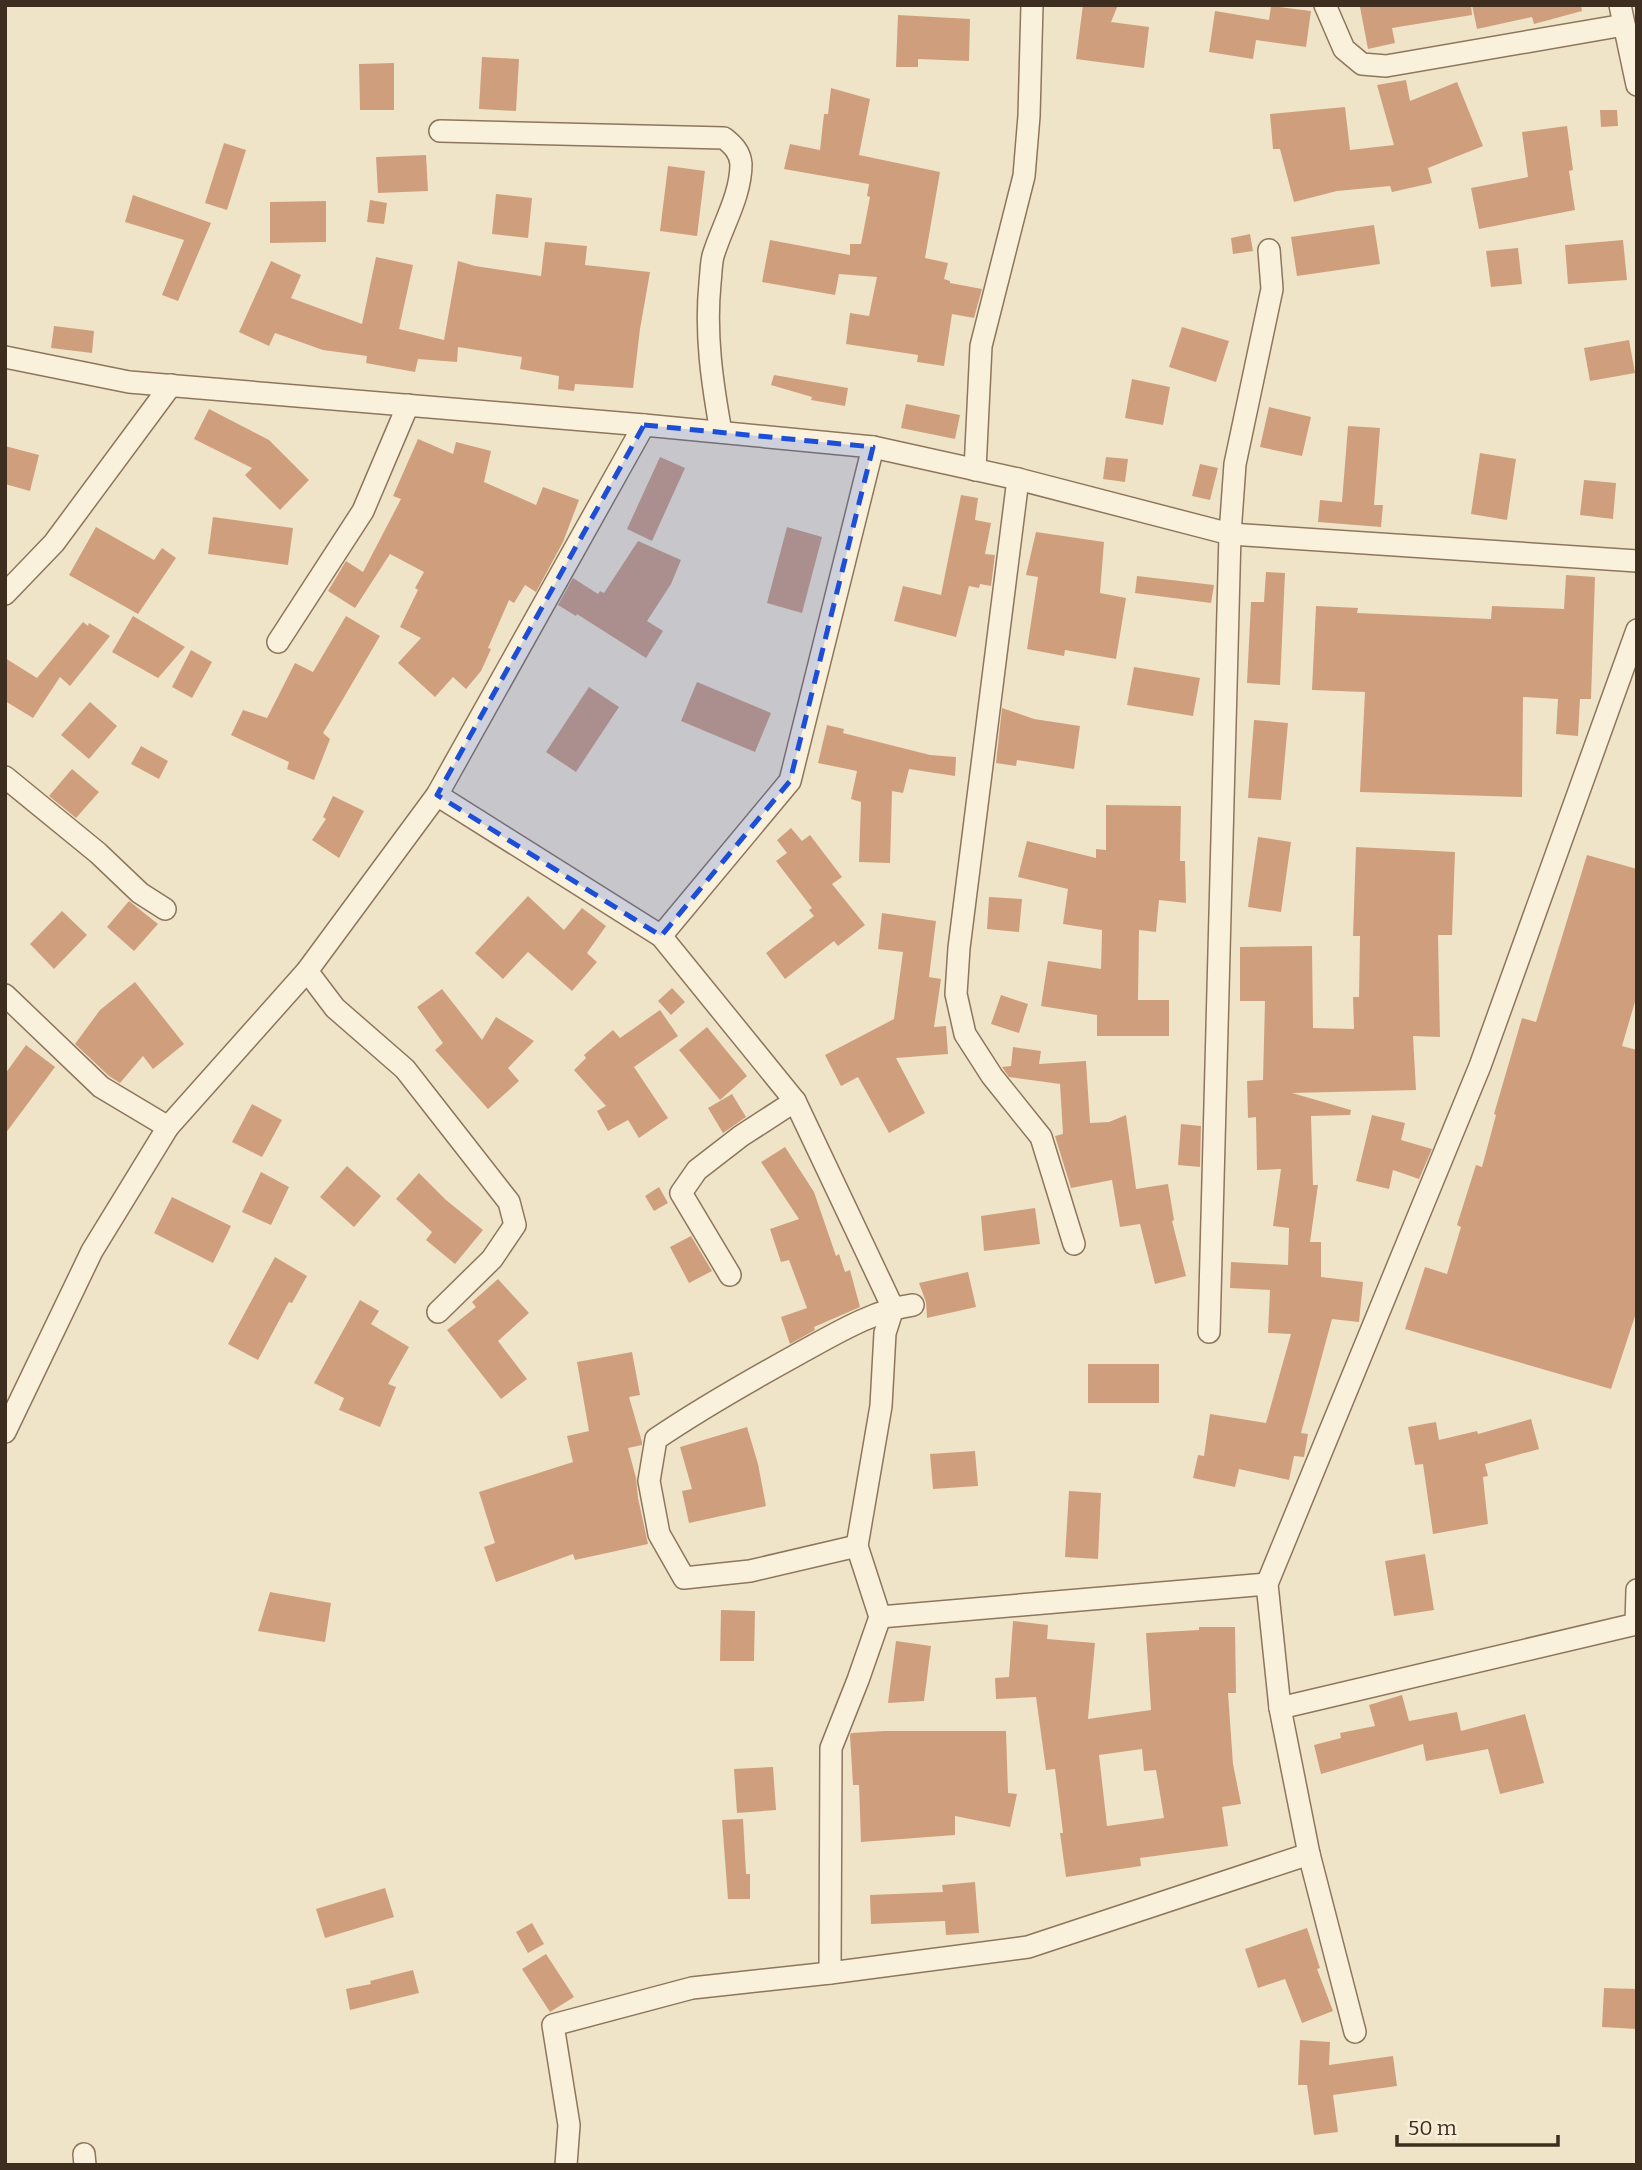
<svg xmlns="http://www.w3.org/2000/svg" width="1642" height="2170" viewBox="0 0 1642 2170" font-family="Bitter,serif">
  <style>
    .building { fill: #cf9f7d; fill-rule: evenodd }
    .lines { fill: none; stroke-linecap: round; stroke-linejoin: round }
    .minor-casing { stroke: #8d765c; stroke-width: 24 }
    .minor { stroke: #faf1dc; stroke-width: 21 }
    .marked { fill: #1d4ed8; fill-opacity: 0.2; stroke: #1d4ed8; stroke-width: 5; stroke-dasharray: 14 9; stroke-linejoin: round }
  </style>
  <rect width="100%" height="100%" fill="#f0e4c8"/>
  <!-- building -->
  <g class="building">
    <polygon points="1083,5 1118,5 1111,22 1149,27 1144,68 1076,59"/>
    <polygon points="1370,5 1471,5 1472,15 1392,28 1395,43 1368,49 1360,7"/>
    <polygon points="1472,5 1581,5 1582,11 1534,24 1532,17 1477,29"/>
    <polygon points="1271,6 1311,11 1306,47 1256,40 1253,59 1209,52 1215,11 1269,20"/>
    <polygon points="898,15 970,19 969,61 918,59 918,67 896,67"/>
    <polygon points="482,57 519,59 516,111 479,109"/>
    <polygon points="394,63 394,110 360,110 359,64"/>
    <polygon points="1406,80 1410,101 1457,82 1483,146 1428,168 1432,183 1392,192 1390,186 1337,191 1294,202 1280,149 1273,149 1270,114 1345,107 1350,150 1394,145 1377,85"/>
    <polygon points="831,88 870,99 859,155 940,172 925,258 948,263 944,279 950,281 950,283 982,289 974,318 952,314 944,366 917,362 918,355 846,344 850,313 869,316 877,277 839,274 835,295 762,282 770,240 850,255 850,244 861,244 870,197 867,196 869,184 784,169 790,144 820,150 824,114 828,114"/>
    <polygon points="1600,110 1617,110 1618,126 1601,127"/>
    <polygon points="1567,126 1573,170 1569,171 1575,210 1479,229 1471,188 1528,177 1522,132"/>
    <polygon points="224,143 246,150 227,210 205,203"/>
    <polygon points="426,155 428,191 378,193 376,157"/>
    <polygon points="668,166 705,171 697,236 660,231"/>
    <polygon points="496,194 532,198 528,238 492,234"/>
    <polygon points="133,195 211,223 178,301 162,295 184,240 125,222"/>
    <polygon points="370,200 387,203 384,224 367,222"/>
    <polygon points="326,201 326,242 270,243 270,202"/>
    <polygon points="1374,225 1380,264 1297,276 1291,237"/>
    <polygon points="1250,234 1253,251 1233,254 1231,238"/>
    <polygon points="1623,240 1627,280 1568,284 1565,245"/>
    <polygon points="545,242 587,246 585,265 650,272 640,329 633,388 575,384 574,391 558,389 559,376 520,369 522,357 458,347 457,362 418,359 415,372 366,363 367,356 323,350 275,333 269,346 239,332 271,261 301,275 291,298 362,324 376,257 413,265 399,329 444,340 458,261 475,266 541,276"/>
    <polygon points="1518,248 1522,284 1491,287 1486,251"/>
    <polygon points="54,326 94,331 92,353 51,348"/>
    <polygon points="1182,327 1229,341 1216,382 1169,367"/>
    <polygon points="1629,340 1635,373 1590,381 1584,348"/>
    <polygon points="774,375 848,388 845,406 811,400 812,397 771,385"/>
    <polygon points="1132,379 1170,387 1163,425 1125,418"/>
    <polygon points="906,404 960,415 955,439 901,428"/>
    <polygon points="1269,407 1311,417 1302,456 1260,447"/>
    <polygon points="209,409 269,440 309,480 280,510 245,475 252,468 194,439"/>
    <polygon points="1348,426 1380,428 1374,505 1383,505 1381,527 1318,522 1320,500 1342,502"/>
    <polygon points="418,439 453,454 456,442 491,451 484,482 536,505 543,487 579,500 563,542 536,592 525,585 514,603 509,600 488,648 491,649 481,671 466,689 453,677 435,697 398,663 421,638 400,627 418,590 415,588 424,572 390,554 355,608 328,591 346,561 363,572 401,499 393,496"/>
    <polygon points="5,446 39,455 30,491 5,484"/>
    <polygon points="1480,453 1516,459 1507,520 1471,514"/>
    <polygon points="660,457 685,468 652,541 627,529"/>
    <polygon points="1106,457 1128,459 1125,482 1103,479"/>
    <polygon points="1200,464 1218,468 1210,500 1192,496"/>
    <polygon points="1584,480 1616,483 1613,519 1580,515"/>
    <polygon points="961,495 978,498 975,520 991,523 985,554 995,555 991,586 980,584 979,588 969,586 956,637 894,621 903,586 941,595"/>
    <polygon points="213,517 293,528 288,565 208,554"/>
    <polygon points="96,527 154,560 162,548 176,558 138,614 69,575"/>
    <polygon points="787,527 822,537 802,613 767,603"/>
    <polygon points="1036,532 1104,542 1100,593 1126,598 1116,659 1065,650 1064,656 1027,649 1038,577 1026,575"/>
    <polygon points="638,541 681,560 671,584 647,621 663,631 646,658 577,614 576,616 558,605 573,578 598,594 600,591 604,593"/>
    <polygon points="1266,572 1285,573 1280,685 1247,683 1251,602 1264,602"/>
    <polygon points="1566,575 1595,577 1591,699 1580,699 1578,736 1556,734 1558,699 1523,697 1522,797 1360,792 1365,692 1312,690 1316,606 1358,608 1357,613 1491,619 1492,606 1564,609"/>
    <polygon points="1137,576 1214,585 1211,603 1135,593"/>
    <polygon points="133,616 185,647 158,678 112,652"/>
    <polygon points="346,616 380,636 323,733 330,739 314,780 287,769 289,762 231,735 243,710 267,718 295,663 313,672"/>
    <polygon points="83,622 88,626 89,623 110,636 70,686 60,677 33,718 5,701 5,658 37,678"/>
    <polygon points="191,650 212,662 192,698 172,687"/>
    <polygon points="1134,667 1200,678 1193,716 1127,705"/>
    <polygon points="697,682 771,713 755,752 681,721"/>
    <polygon points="589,687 619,707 576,772 546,752"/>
    <polygon points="90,702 117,726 89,759 61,735"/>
    <polygon points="1002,708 1034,719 1080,726 1074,769 1017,760 1016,766 996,763"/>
    <polygon points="1254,720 1288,723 1281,800 1248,798"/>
    <polygon points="827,725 844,729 843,733 930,755 956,757 955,776 909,769 903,793 892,791 890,863 859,862 861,802 851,799 857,771 818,763"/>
    <polygon points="141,746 168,761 159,779 131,764"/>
    <polygon points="72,769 99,792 76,818 49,796"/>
    <polygon points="333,796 364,811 339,858 312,840 326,819 323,817"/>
    <polygon points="1106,805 1181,806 1180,861 1185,861 1186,903 1159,900 1156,932 1139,930 1138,1000 1169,1000 1169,1036 1097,1036 1097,1015 1041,1006 1048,961 1101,969 1102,930 1063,924 1068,889 1018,877 1027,841 1096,858 1096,849 1106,850"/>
    <polygon points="791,828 802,841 810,835 842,877 832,884 865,925 838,946 834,941 785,979 766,953 814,916 809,910 812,908 776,861 787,853 777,840"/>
    <polygon points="1258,837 1291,842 1281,912 1248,907"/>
    <polygon points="1356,847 1455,852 1452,935 1438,935 1440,1037 1413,1036 1416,1090 1292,1093 1351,1110 1350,1115 1311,1116 1313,1185 1318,1185 1310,1242 1321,1242 1321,1277 1363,1282 1359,1322 1332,1319 1301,1433 1308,1434 1304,1457 1294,1456 1289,1480 1239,1469 1235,1487 1193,1478 1198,1455 1204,1456 1210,1414 1266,1423 1291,1334 1268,1333 1270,1290 1230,1288 1231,1262 1288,1265 1289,1228 1273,1226 1281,1169 1257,1170 1256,1117 1248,1118 1247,1081 1263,1080 1265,1001 1240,1001 1240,947 1312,946 1313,1028 1354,1029 1353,997 1359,997 1360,936 1353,936"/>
    <polygon points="1587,855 1637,869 1637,995 1622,1046 1637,1050 1637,1310 1611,1389 1405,1329 1425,1267 1447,1274 1461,1227 1457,1225 1476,1165 1482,1167 1496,1115 1494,1114 1522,1018 1536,1022"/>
    <polygon points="528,896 564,930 582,908 606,926 587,953 597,962 572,991 528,952 503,979 475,953"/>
    <polygon points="989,897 1022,899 1019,932 987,929"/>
    <polygon points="129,901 158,924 134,951 107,927"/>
    <polygon points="62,911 87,935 54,969 30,944"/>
    <polygon points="882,913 936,921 929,977 941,979 934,1027 946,1026 948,1054 896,1058 925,1113 889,1133 858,1077 841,1086 825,1055 894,1019 903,952 878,949"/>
    <polygon points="135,982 184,1044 153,1069 143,1056 120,1083 109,1076 75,1044 100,1010"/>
    <polygon points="672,988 685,1002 671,1015 658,1001"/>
    <polygon points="442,989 482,1040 496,1017 534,1041 508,1068 519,1081 488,1109 435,1050 443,1043 417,1007"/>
    <polygon points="1001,995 1028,1004 1019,1033 991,1024"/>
    <polygon points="660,1010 678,1036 634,1067 668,1118 639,1138 628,1120 608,1131 597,1111 606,1106 574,1070 586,1058 584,1055 613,1030 620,1038"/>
    <polygon points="707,1027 747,1076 720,1100 679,1050"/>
    <polygon points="26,1045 55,1067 5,1134 5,1074"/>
    <polygon points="1013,1047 1041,1051 1039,1064 1086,1061 1090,1123 1109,1122 1126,1115 1136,1189 1168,1184 1174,1220 1172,1221 1186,1276 1155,1284 1140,1224 1120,1227 1112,1180 1071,1188 1055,1136 1063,1134 1060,1084 1009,1077 1002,1067 1011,1066"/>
    <polygon points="732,1094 746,1117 723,1133 708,1108"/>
    <polygon points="252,1104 282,1120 262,1157 232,1142"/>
    <polygon points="1372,1115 1405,1123 1401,1140 1432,1149 1419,1179 1393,1170 1389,1189 1356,1181"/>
    <polygon points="1181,1124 1201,1126 1200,1167 1178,1165"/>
    <polygon points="785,1147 814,1192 836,1256 839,1254 845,1272 850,1270 860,1307 814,1327 815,1330 790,1344 781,1317 807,1308 789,1260 781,1262 770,1229 799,1219 761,1162"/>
    <polygon points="347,1166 381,1196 354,1227 320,1197"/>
    <polygon points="261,1172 289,1187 271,1225 242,1212"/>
    <polygon points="419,1173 446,1200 483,1230 455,1264 426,1240 432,1232 396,1199"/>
    <polygon points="659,1187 668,1203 654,1211 645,1196"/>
    <polygon points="172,1197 231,1226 213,1263 154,1233"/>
    <polygon points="1035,1208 1040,1244 984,1251 981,1216"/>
    <polygon points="691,1236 712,1271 689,1283 670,1247"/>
    <polygon points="275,1257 307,1276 292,1303 289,1302 258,1360 228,1344"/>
    <polygon points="968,1272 976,1307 927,1318 926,1302 919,1283"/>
    <polygon points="498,1279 529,1313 498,1341 527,1379 501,1399 447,1330 476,1307 472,1302"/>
    <polygon points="360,1300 379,1311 371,1324 409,1347 388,1384 396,1387 380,1427 339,1410 344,1398 314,1383"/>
    <polygon points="632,1352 640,1395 629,1397 642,1442 642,1445 628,1448 636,1478 638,1498 648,1544 575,1560 573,1554 496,1582 484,1547 495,1543 479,1492 573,1462 567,1436 589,1431 577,1362"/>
    <rect x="1088" y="1364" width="71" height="39"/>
    <polygon points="1531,1419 1539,1449 1485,1464 1488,1476 1483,1477 1488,1524 1433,1534 1423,1464 1415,1465 1408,1427 1436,1422 1439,1440 1477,1431 1478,1434"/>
    <polygon points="747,1427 758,1464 766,1506 689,1523 682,1491 692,1489 680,1447"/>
    <polygon points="975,1451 978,1486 933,1489 930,1454"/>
    <polygon points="1069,1491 1101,1493 1098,1559 1065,1557"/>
    <polygon points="1425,1554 1434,1610 1394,1616 1385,1561"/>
    <polygon points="270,1592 331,1603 325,1642 258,1631"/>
    <polygon points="721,1610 755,1611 754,1661 720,1661"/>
    <path d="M1013,1621L1048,1625L1047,1639L1095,1643L1088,1719L1151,1710L1146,1633L1199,1630V1627H1235L1236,1693H1228L1233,1764L1241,1804L1222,1807L1228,1846L1140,1858L1141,1866L1066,1877L1060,1833H1063L1055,1769L1046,1770L1036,1697L996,1699L995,1678L1009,1677ZM1142,1749L1144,1771L1156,1770L1164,1818L1107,1826L1099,1755Z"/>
    <polygon points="896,1641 931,1646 924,1701 888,1703"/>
    <polygon points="1402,1695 1409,1721 1457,1712 1461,1731 1525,1714 1544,1783 1500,1794 1488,1749 1426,1761 1423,1744 1321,1774 1314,1745 1341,1738 1340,1733 1375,1726 1369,1705"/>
    <polygon points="885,1731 1006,1731 1008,1793 1017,1794 1010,1827 955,1816 955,1835 861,1842 859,1785 853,1785 850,1735 851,1733"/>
    <polygon points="773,1767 776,1810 737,1813 734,1769"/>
    <polygon points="743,1819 746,1874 750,1874 750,1899 728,1899 722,1820"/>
    <polygon points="975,1882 979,1933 946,1935 945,1921 871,1924 870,1895 943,1892 942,1885"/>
    <polygon points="385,1888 394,1917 325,1938 316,1909"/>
    <polygon points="532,1923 544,1944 528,1953 516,1932"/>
    <polygon points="1307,1928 1320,1968 1317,1969 1333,2011 1302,2023 1285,1979 1258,1988 1245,1949"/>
    <polygon points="546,1954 574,1997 550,2012 522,1969"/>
    <polygon points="413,1970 419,1993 350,2010 346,1989 371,1984 370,1981"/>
    <polygon points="1604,1988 1637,1989 1637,2029 1602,2027"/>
    <polygon points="1300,2040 1330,2042 1329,2065 1393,2056 1397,2086 1333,2095 1338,2132 1314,2135 1307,2085 1298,2085"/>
  </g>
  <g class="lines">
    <!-- minor casing -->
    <g class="minor-casing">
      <g id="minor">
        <polyline points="1325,5 1344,49 1362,64 1386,66 1624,25"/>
        <polyline points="1620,5 1637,85"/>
        <path d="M440,131L724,138C733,145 740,152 741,164C741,196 722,226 713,256C711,264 711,274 710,283C705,334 712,382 721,432"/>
        <polyline points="5,357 129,382 644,425 873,447 1018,479 1230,534 1637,561"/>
        <polyline points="975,470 981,346 1024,176 1029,116 1032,5"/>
        <polyline points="1018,479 959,948 956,994 965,1034 992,1076 1041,1137 1074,1244"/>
        <polyline points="5,594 54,543 171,385"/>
        <polyline points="278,642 363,511 408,405"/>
        <polyline points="5,777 98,853 140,893 165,909"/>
        <polyline points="437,795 661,936 795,1101 893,1308 885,1333 881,1406 857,1546 880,1617 858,1680 831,1748 830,1973"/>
        <polyline points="661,936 790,781 873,447"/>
        <polyline points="307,971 335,1008 405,1069 509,1202 515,1225 492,1259 438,1312"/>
        <polyline points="5,995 101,1087 168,1127"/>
        <polyline points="730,1275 681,1193 697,1170 741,1136 795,1101"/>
        <polyline points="1209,1332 1230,534 1235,464 1272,289 1269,250"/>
        <polyline points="5,1432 92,1251 168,1127 307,971 437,795 644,425"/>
        <path d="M857,1546L750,1571L684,1578L659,1534L649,1481L656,1439C703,1407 751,1380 800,1353C835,1334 874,1310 913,1305"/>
        <polyline points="880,1617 1267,1584"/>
        <polyline points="1280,1708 1636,1624 1637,1590"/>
        <polyline points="1355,2032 1309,1854 1280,1708 1267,1584 1480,1066 1637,630"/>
        <polyline points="84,2154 85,2165"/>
        <polyline points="566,2165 569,2125 553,2025 692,1988 830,1973 1028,1947 1309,1854"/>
      </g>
    </g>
    <!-- minor -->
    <use href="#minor" class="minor"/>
  </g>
  <!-- marked area -->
  <path class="marked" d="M644,425L873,447L790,781L661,936L437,795Z"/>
  <!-- border -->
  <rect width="1642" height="2170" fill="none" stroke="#3d2e20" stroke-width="14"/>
  <!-- scale -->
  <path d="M1397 2135v10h161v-10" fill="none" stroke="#3d2e20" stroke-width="3.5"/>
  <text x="1408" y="2135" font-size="21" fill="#3d2e20" stroke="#f7eed8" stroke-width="5" paint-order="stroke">50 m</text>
</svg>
